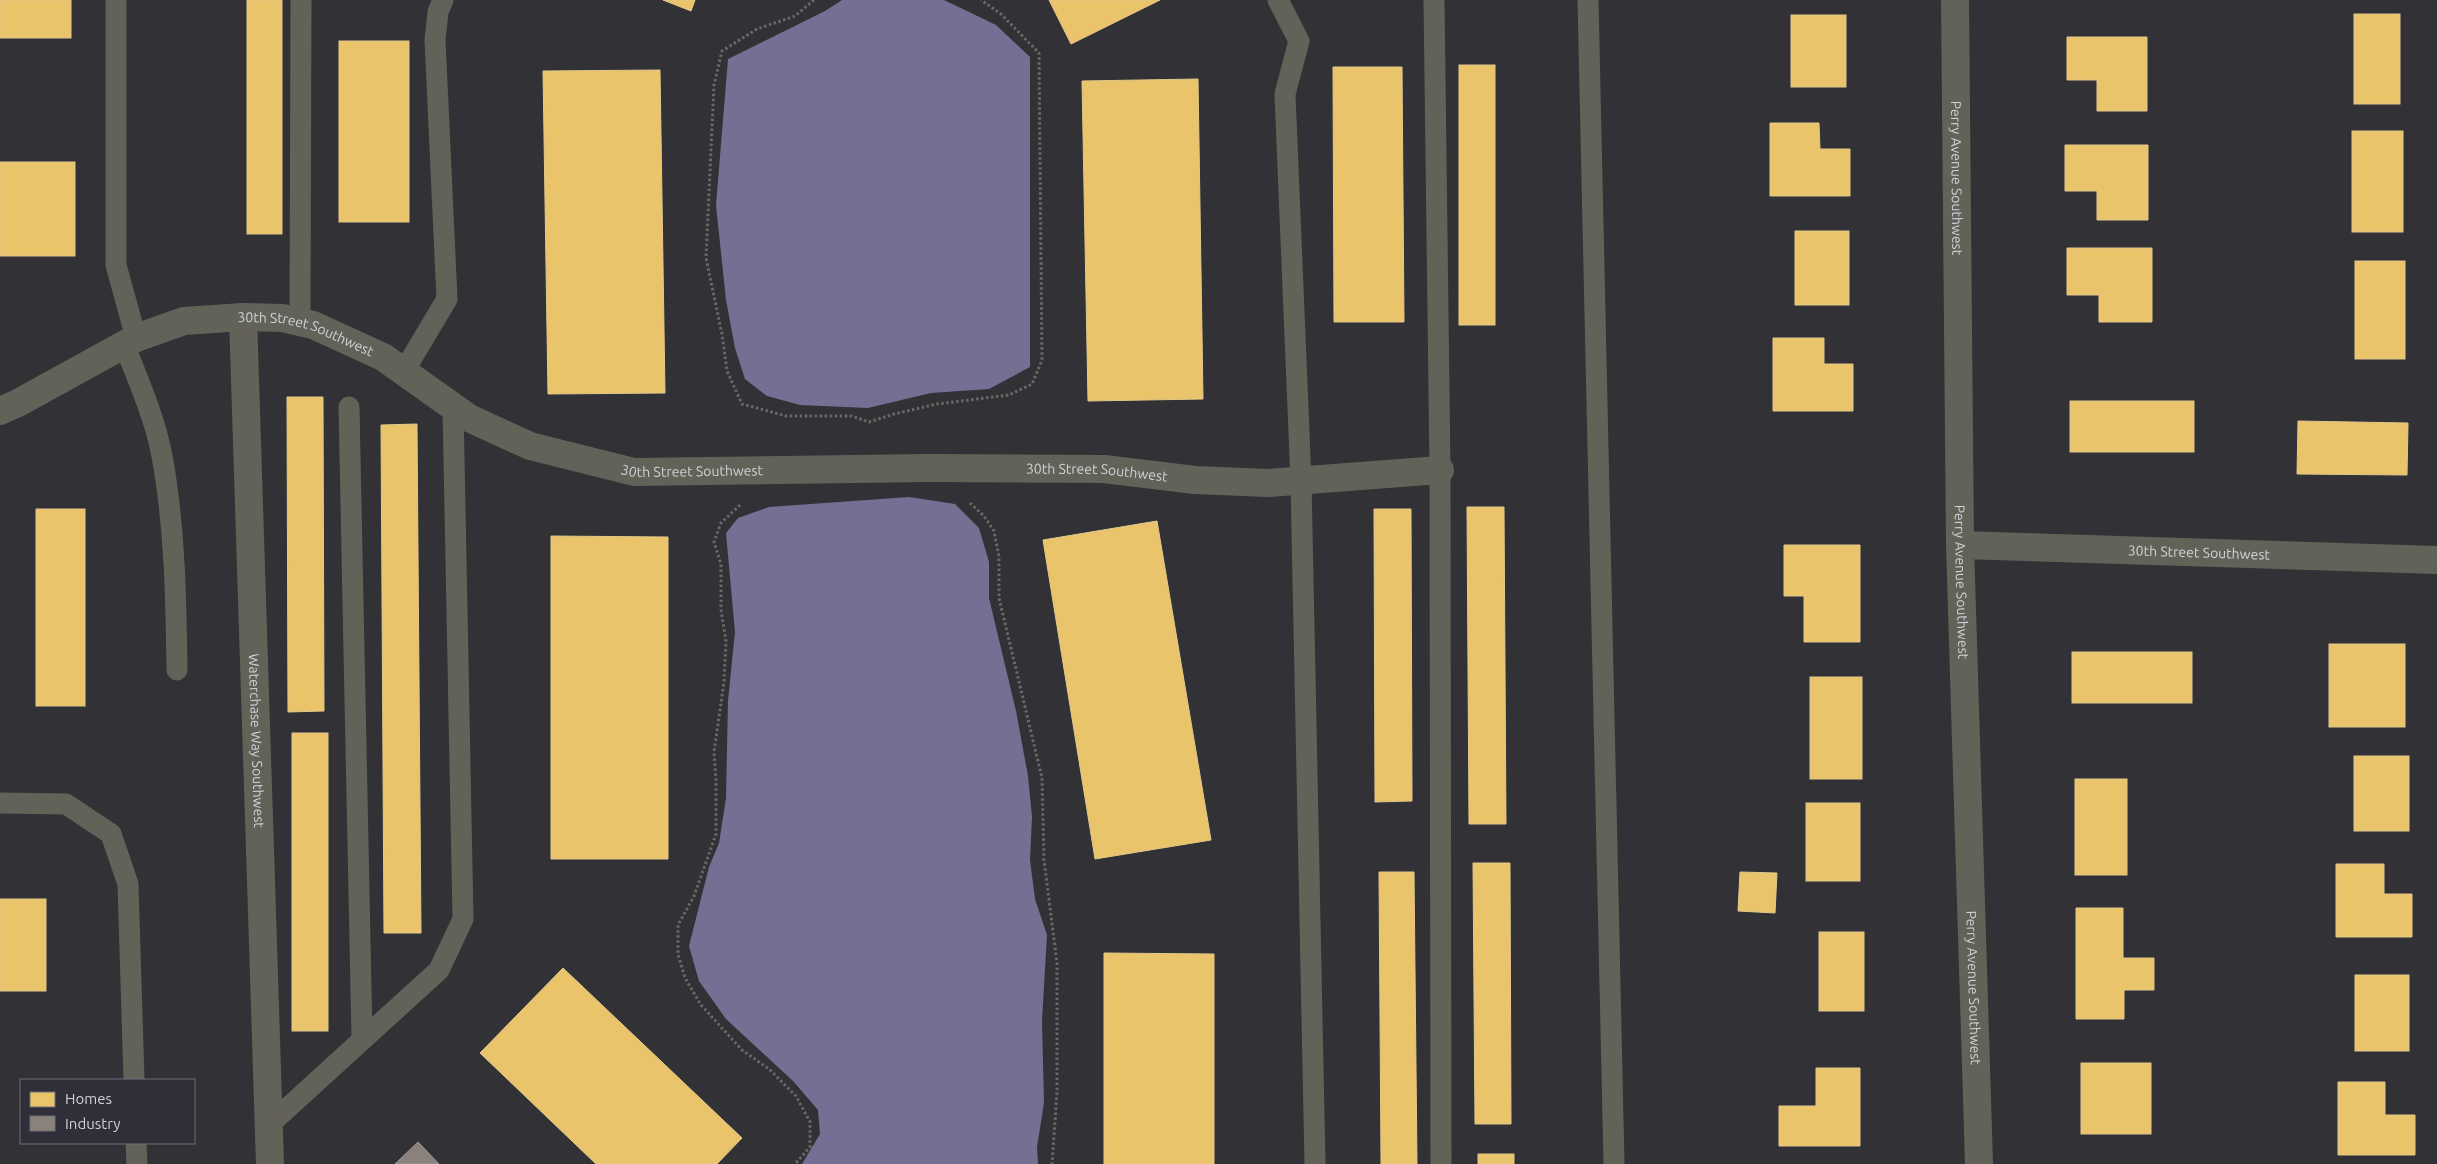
<svg xmlns="http://www.w3.org/2000/svg" width="2437" height="1164" viewBox="0 0 2437 1164" font-family="Ubuntu,sans-serif">
  <style>
    .water { fill: #747093 }
    .homes { fill: #e9c46a; stroke: #e2c88b }
    .industry { fill: #8a817c; stroke: #a09998 }
    .lines { fill: none; stroke-linecap: round; stroke-linejoin: round }
    .path { stroke: #6a6964; stroke-width: 3; stroke-dasharray: 2.5 2.5; stroke-linecap: butt }
    .service { stroke: #636258; stroke-width: 21 }
    .minor { stroke: #636258; stroke-width: 28 }
    .labels { text-anchor: middle; dominant-baseline: central; stroke-width: 5; stroke-linejoin: round; paint-order: stroke }
    .street-label { font-size: 14px; fill: #d2d1d9; stroke: #2f2e39 }
  </style>
  <rect width="100%" height="100%" fill="#313136"/>
  <!-- water -->
  <g class="water">
    <polygon points="842,0 944,0 996,25 1030,57 1030,367 989,389 931,393 868,408 800,405 767,396 745,379 735,348 726,300 716,205 728,59 825,11"/>
    <polygon points="909,497 955,504 979,528 989,562 989,598 1016,711 1028,776 1032,817 1030,860 1035,899 1047,935 1042,1021 1044,1103 1037,1147 1038,1164 802,1164 820,1134 818,1110 793,1081 726,1019 699,981 689,946 709,867 719,843 726,798 728,701 735,632 726,533 738,518 769,507"/>
  </g>
  <!-- homes -->
  <g class="homes">
    <rect x="0" y="0" width="71" height="38"/>
    <rect x="247" y="0" width="35" height="234"/>
    <polygon points="663,0 695,0 691,11"/>
    <polygon points="1049,0 1160,0 1071,44"/>
    <rect x="2354" y="14" width="46" height="90"/>
    <rect x="1791" y="15" width="55" height="72"/>
    <polygon points="2067,37 2147,37 2147,111 2097,111 2097,80 2067,80"/>
    <rect x="339" y="41" width="70" height="181"/>
    <rect x="1459" y="65" width="36" height="260"/>
    <polygon points="1333,67 1402,67 1404,322 1334,322"/>
    <polygon points="660,70 665,393 548,394 543,71"/>
    <polygon points="1198,79 1203,399 1088,401 1082,81"/>
    <polygon points="1770,123 1819,123 1820,149 1850,149 1850,196 1770,196"/>
    <rect x="2352" y="131" width="51" height="101"/>
    <polygon points="2065,145 2148,145 2148,220 2097,220 2097,191 2065,191"/>
    <rect x="0" y="162" width="75" height="94"/>
    <rect x="1795" y="231" width="54" height="74"/>
    <polygon points="2067,248 2152,248 2152,322 2099,322 2099,295 2067,295"/>
    <rect x="2355" y="261" width="50" height="98"/>
    <polygon points="1773,338 1824,338 1824,364 1853,364 1853,411 1773,411"/>
    <polygon points="287,397 323,397 324,711 288,712"/>
    <rect x="2070" y="401" width="124" height="51"/>
    <polygon points="2298,421 2408,423 2407,475 2297,474"/>
    <polygon points="417,424 421,933 384,933 381,425"/>
    <polygon points="1467,507 1504,507 1506,824 1469,824"/>
    <rect x="36" y="509" width="49" height="197"/>
    <polygon points="1374,509 1411,509 1412,801 1375,802"/>
    <polygon points="1157,521 1211,840 1095,859 1043,540"/>
    <polygon points="551,536 668,537 668,859 551,859"/>
    <polygon points="1784,545 1860,545 1860,642 1804,642 1804,596 1784,596"/>
    <rect x="2329" y="644" width="76" height="83"/>
    <rect x="2072" y="652" width="120" height="51"/>
    <rect x="1810" y="677" width="52" height="102"/>
    <rect x="292" y="733" width="36" height="298"/>
    <rect x="2354" y="756" width="55" height="75"/>
    <rect x="2075" y="779" width="52" height="96"/>
    <rect x="1806" y="803" width="54" height="78"/>
    <polygon points="1473,863 1510,863 1511,1124 1475,1124"/>
    <polygon points="2336,864 2384,864 2384,894 2412,894 2412,937 2336,937"/>
    <polygon points="1379,872 1414,872 1417,1164 1381,1164"/>
    <polygon points="1740,872 1777,873 1775,913 1738,911"/>
    <rect x="0" y="899" width="46" height="92"/>
    <polygon points="2076,908 2123,908 2123,958 2154,958 2154,990 2124,990 2124,1019 2076,1019"/>
    <rect x="1819" y="932" width="45" height="79"/>
    <polygon points="1104,953 1214,954 1214,1164 1104,1164"/>
    <polygon points="563,968 742,1138 717,1164 596,1164 480,1053"/>
    <rect x="2355" y="975" width="54" height="76"/>
    <rect x="2081" y="1063" width="70" height="71"/>
    <polygon points="1816,1068 1860,1068 1860,1146 1779,1146 1779,1106 1816,1106"/>
    <polygon points="2338,1082 2385,1082 2385,1115 2415,1115 2415,1155 2338,1155"/>
    <rect x="1478" y="1154" width="36" height="10"/>
  </g>
  <!-- industry -->
  <polygon class="industry" points="418,1142 439,1164 395,1164"/>
  <g class="lines">
    <!-- path -->
    <g class="path">
      <polyline points="814,0 795,16 757,29 722,51 714,85 706,258 722,334 727,371 742,404 786,416 851,416 869,422 894,414 937,404 1009,395 1032,384 1042,360 1039,53 1001,14 981,0"/>
      <polyline points="970,503 984,516 994,531 999,557 999,598 1042,778 1044,860 1057,963 1057,1093 1052,1164"/>
      <polyline points="740,505 721,523 714,542 721,564 721,610 726,641 724,682 714,752 716,780 716,834 694,896 678,925 678,954 685,978 701,1005 742,1050 769,1069 796,1096 810,1122 810,1147 795,1164"/>
    </g>
    <!-- service -->
    <g class="service">
      <polyline points="116,0 116,265 136,338"/>
      <polyline points="1278,0 1299,41 1285,94 1301,481 1315,1164"/>
      <polyline points="1434,0 1440,470 1441,1164"/>
      <polyline points="1588,0 1614,1164"/>
      <polyline points="300,322 301,0"/>
      <path d="M124,344C138,380 155,418 162,456C175,527 176,599 177,670"/>
      <polyline points="404,371 447,299 435,40 438,12 443,0"/>
      <polyline points="349,407 362,1039"/>
      <polyline points="0,803 66,804 111,834 128,884 134,1080"/>
      <polyline points="269,1125 439,970 463,919 453,407"/>
      <polyline points="136,1143 137,1164"/>
    </g>
    <!-- minor -->
    <g class="minor">
      <path id="s1" d="M1955,0L1960,545L1979,1164"/>
      <path id="s2" d="M243,317L270,1164"/>
      <path id="s3" d="M0,411L18,403L136,338L184,321L243,317L282,318L313,325L383,357L469,418L530,446L634,472L928,468L1104,469L1195,480L1268,483L1440,470"/>
      <path id="s4" d="M1960,545L2437,560"/>
    </g>
  </g>
  <g class="labels">
    <!-- street labels -->
    <g class="street-label">
      <text stroke="none"><textPath href="#s1" startOffset="178">Perry Avenue Southwest</textPath></text>
      <text stroke="none"><textPath href="#s3" startOffset="330">30th Street Southwest</textPath></text>
      <text stroke="none"><textPath href="#s3" startOffset="750">30th Street Southwest</textPath></text>
      <text stroke="none"><textPath href="#s3" startOffset="1155">30th Street Southwest</textPath></text>
      <text stroke="none"><textPath href="#s4" startOffset="239">30th Street Southwest</textPath></text>
      <text stroke="none"><textPath href="#s1" startOffset="582">Perry Avenue Southwest</textPath></text>
      <text stroke="none"><textPath href="#s2" startOffset="424">Waterchase Way Southwest</textPath></text>
      <text stroke="none"><textPath href="#s1" startOffset="988">Perry Avenue Southwest</textPath></text>
    </g>
  </g>
  <!-- legend -->
  <rect x="20" y="1079" width="175" height="65" fill="#2f2e39" stroke="#706f79"/>
  <rect x="30" y="1092" width="25" height="15" fill="#e9c46a" stroke="#706f79"/>
  <text x="65" y="1104" font-size="15" fill="#d2d1d9">Homes</text>
  <rect x="30" y="1116" width="25" height="15" fill="#8a817c" stroke="#706f79"/>
  <text x="65" y="1129" font-size="15" fill="#d2d1d9">Industry</text>
</svg>
